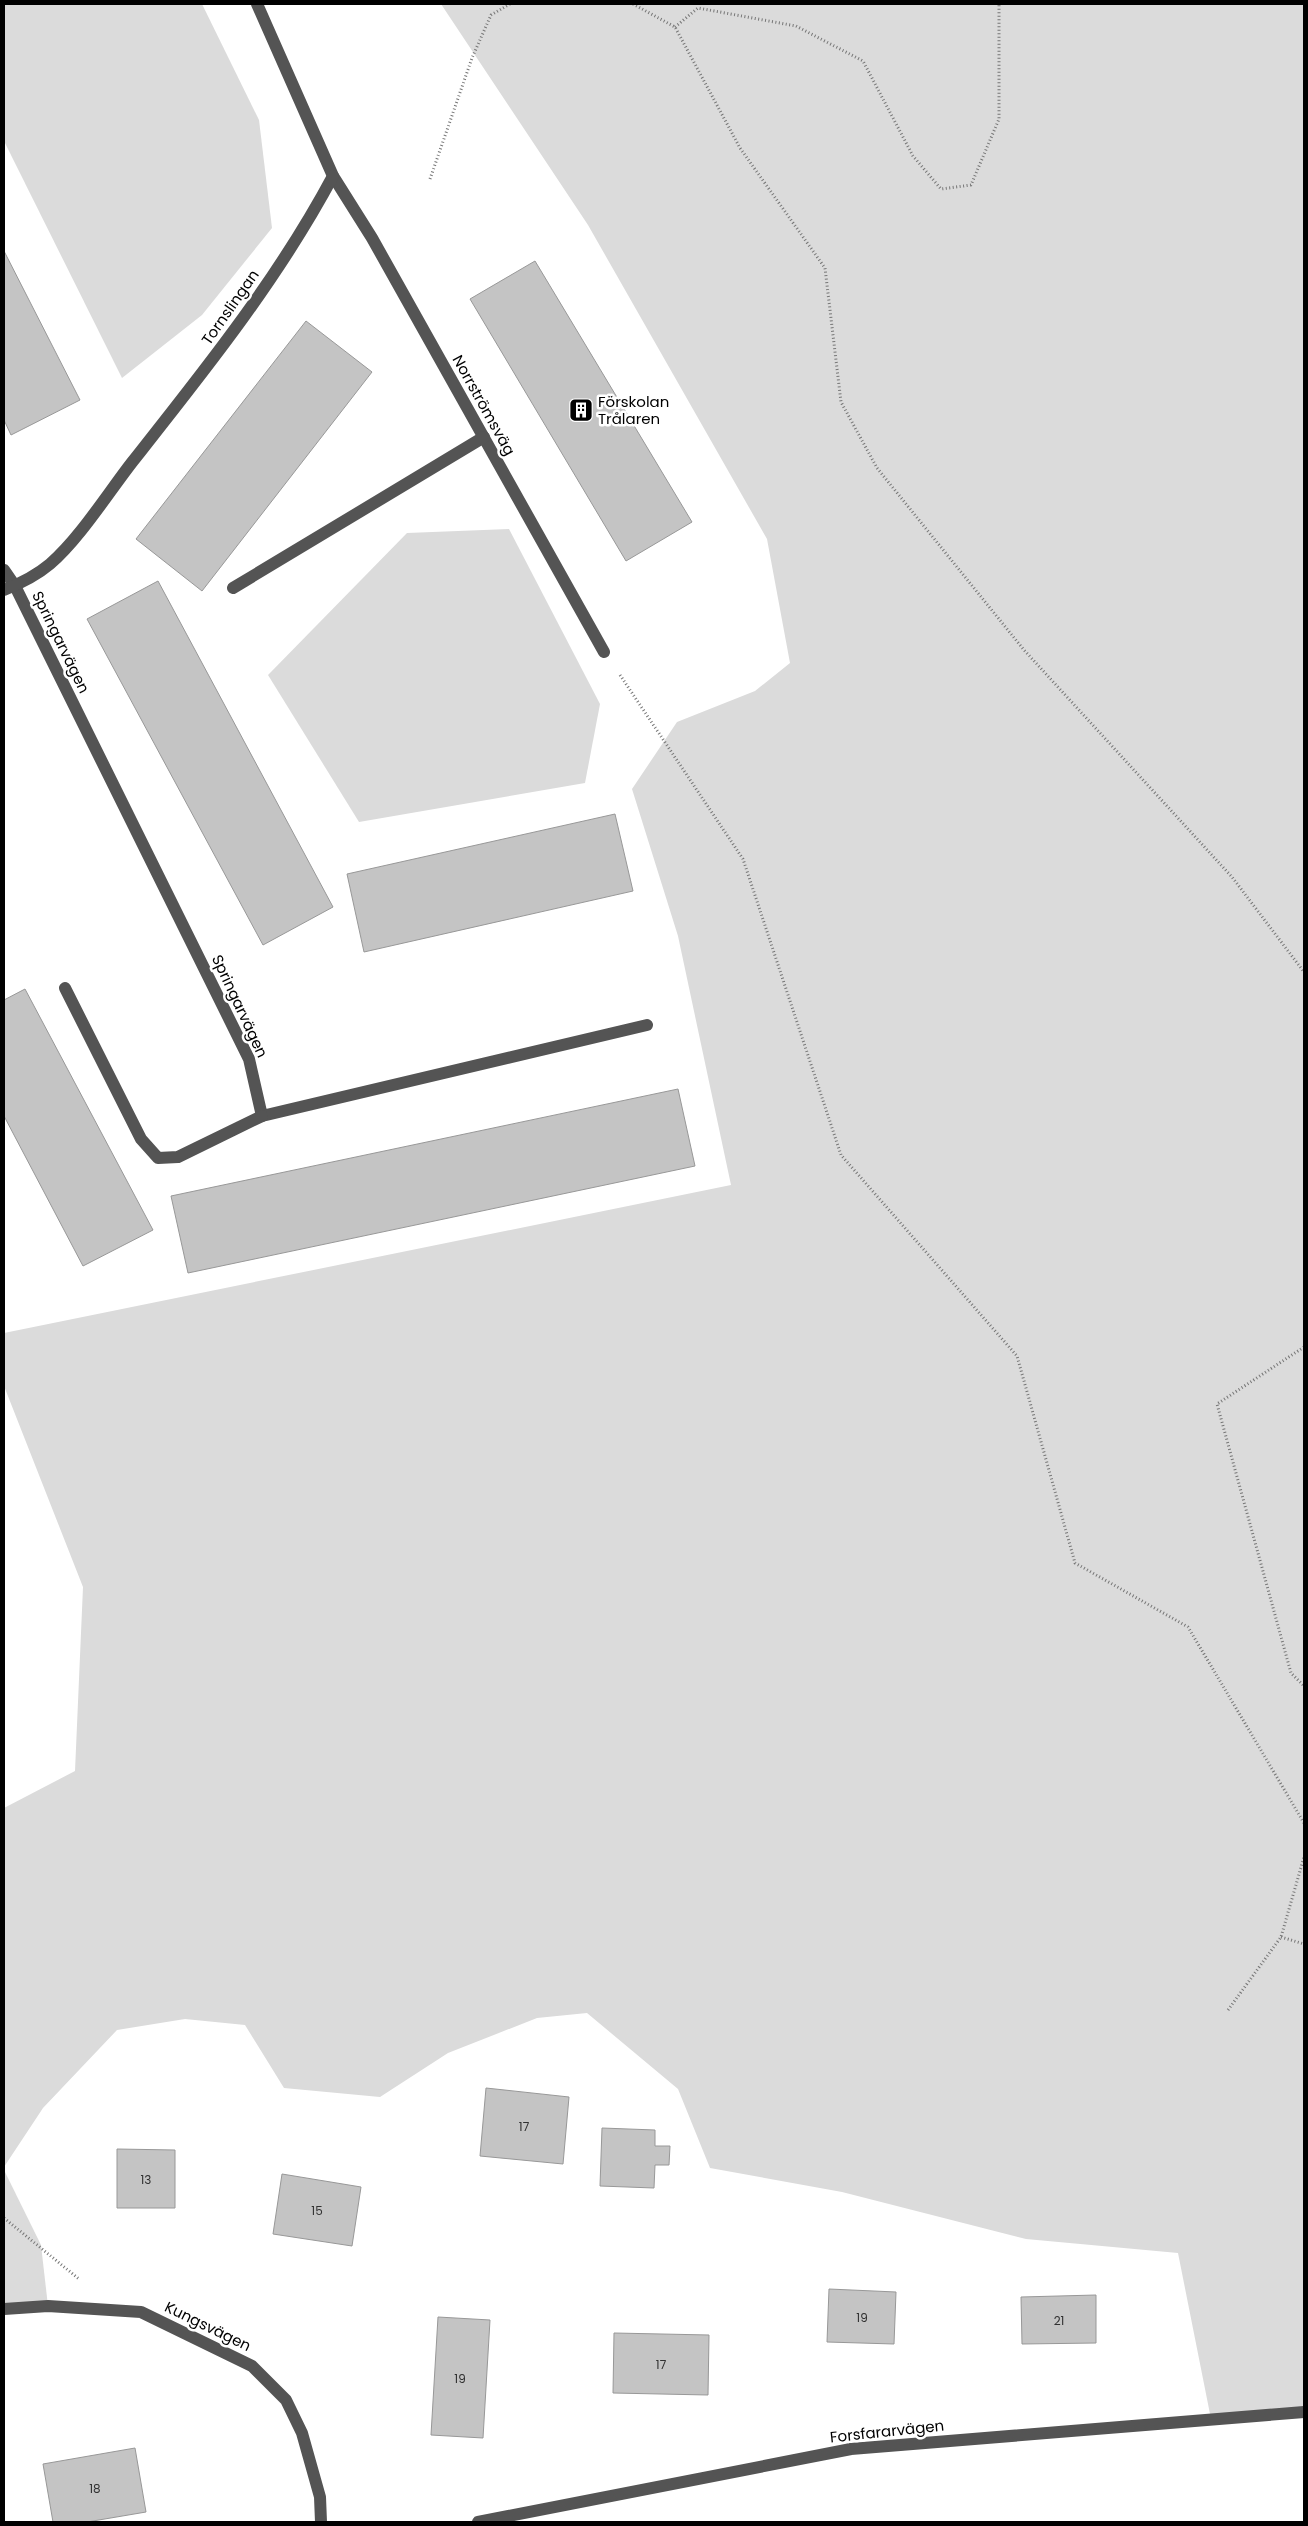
<svg xmlns="http://www.w3.org/2000/svg" width="1308" height="2526" viewBox="0 0 1308 2526" font-family="Poppins,sans-serif">
  <style>
    .green { fill: #dbdbdb }
    .building { fill: #c4c4c4; stroke: #989898 }
    .lines { fill: none; stroke-linecap: round; stroke-linejoin: round }
    .path { stroke: #767676; stroke-width: 3; stroke-dasharray: 1 2.5; stroke-linecap: butt }
    .minor { stroke: #545454; stroke-width: 12 }
    .labels { text-anchor: middle; dominant-baseline: central; stroke-width: 5; stroke-linejoin: round; paint-order: stroke }
    .number-label { font-size: 12px; fill: #313131 }
    .street-label { font-size: 15px; fill: #000; stroke: #fff }
    .poi-label { font-size: 15px; fill: #000; stroke: #fff; text-anchor: start }
  </style>
  <rect width="100%" height="100%" fill="#fff"/>
  <!-- green -->
  <g class="green">
    <polygon points="4,4 202,4 259,120 272,228 202,315 122,378 4,141"/>
    <polygon points="441,4 1304,4 1304,2412 1211,2419 1178,2253 1026,2239 842,2192 710,2168 678,2089 587,2013 537,2018 448,2053 380,2097 284,2088 245,2025 185,2019 117,2030 43,2108 4,2167 4,1808 75,1771 83,1587 4,1386 4,1333 731,1185 678,936 632,789 677,722 755,691 790,663 767,539 588,225"/>
    <polygon points="509,529 600,704 585,783 359,822 268,675 407,533"/>
    <polygon points="4,2170 41,2245 48,2306 4,2309"/>
  </g>
  <!-- building -->
  <g class="building">
    <polygon points="4,251 80,400 11,435 4,420"/>
    <polygon points="535,261 692,522 626,561 470,299"/>
    <polygon points="306,321 372,372 202,591 136,539"/>
    <polygon points="158,581 333,907 263,945 87,619"/>
    <polygon points="615,814 633,891 364,952 347,874"/>
    <polygon points="25,989 153,1230 83,1266 4,1116 4,1000"/>
    <polygon points="678,1089 695,1166 188,1273 171,1196"/>
    <polygon points="486,2088 569,2097 563,2164 480,2156"/>
    <polygon points="602,2128 655,2130 655,2146 670,2146 669,2165 655,2165 654,2188 600,2186"/>
    <polygon points="117,2149 175,2150 175,2208 117,2208"/>
    <polygon points="282,2174 361,2187 352,2246 273,2234"/>
    <polygon points="829,2289 896,2292 894,2344 827,2342"/>
    <polygon points="1096,2295 1096,2343 1022,2344 1021,2297"/>
    <polygon points="438,2317 490,2320 483,2438 431,2435"/>
    <polygon points="614,2333 709,2335 708,2395 613,2393"/>
    <polygon points="135,2448 146,2512 87,2522 53,2522 43,2464"/>
  </g>
  <g class="lines">
    <!-- path -->
    <g class="path">
      <polyline points="633,4 675,27 740,148 825,268 841,402 877,468 1024,650 1232,877 1304,972"/>
      <polyline points="675,27 698,8 796,26 863,61 913,156 941,189 971,185 999,119 999,4"/>
      <polyline points="430,179 472,58 491,15 510,4"/>
      <polyline points="620,675 743,859 841,1155 1017,1356 1075,1563 1188,1627 1304,1823"/>
      <polyline points="1304,1347 1217,1404 1291,1673 1304,1686"/>
      <polyline points="1281,1937 1304,1944"/>
      <polyline points="1228,2010 1281,1937 1304,1857"/>
      <polyline points="4,2218 79,2279"/>
    </g>
    <!-- minor -->
    <g class="minor">
      <polyline points="257,4 333,176 372,238 604,652"/>
      <polyline points="4,570 15,586 249,1059 262,1116 647,1025"/>
      <polyline points="233,588 484,437"/>
      <path d="M4,590C19,584 37,575 50,564C80,538 108,493 133,461C205,370 278,279 333,176"/>
      <polyline points="65,988 141,1139 158,1158 178,1157 262,1116"/>
      <polyline points="4,2309 48,2306 141,2312 252,2366 286,2400 302,2433 320,2497 321,2522"/>
      <polyline points="478,2522 851,2449 1304,2412"/>
    </g>
  </g>
  <!-- icons -->
  <defs>
    <g id="building-square" transform="scale(1.25)"><rect x="-9" y="-9" width="18" height="18" rx="4" fill="#000" stroke="#fff"/><path d="M-4-6H4V6H1V3H-1V6H-4ZM-2.5-4.3h1.7v1.8h-1.7ZM.8-4.3h1.7v1.8H.8ZM-2.5-1h1.7V.8h-1.7ZM.8-1h1.7V.8H.8Z" fill="#fff"/></g>
  </defs>
  <g fill-rule="evenodd">
    <use href="#building-square" x="581" y="410"/>
  </g>
  <g class="labels">
    <!-- number labels -->
    <g class="number-label">
      <text x="524" y="2126">17</text>
      <text x="146" y="2179">13</text>
      <text x="317" y="2210">15</text>
      <text x="862" y="2317">19</text>
      <text x="1059" y="2320">21</text>
      <text x="661" y="2364">17</text>
      <text x="460" y="2378">19</text>
      <text x="95" y="2488">18</text>
    </g>
    <!-- street labels -->
    <g class="street-label">
      <text transform="translate(230 307) rotate(-55)">Tornslingan</text>
      <text transform="translate(484 405) rotate(61)">Norrströmsväg</text>
      <text transform="translate(61 642) rotate(64)">Springarvägen</text>
      <text transform="translate(240 1006) rotate(65)">Springarvägen</text>
      <text transform="translate(208 2326) rotate(26)">Kungsvägen</text>
      <text transform="translate(887 2431) rotate(-6)">Forsfararvägen</text>
    </g>
    <!-- poi labels -->
    <g class="poi-label">
      <text x="598" y="401">Förskolan<tspan x="598" dy="17">Trålaren</tspan></text>
    </g>
  </g>
  <!-- border -->
  <rect width="1308" height="2526" fill="none" stroke="#000000" stroke-width="10"/>
</svg>
